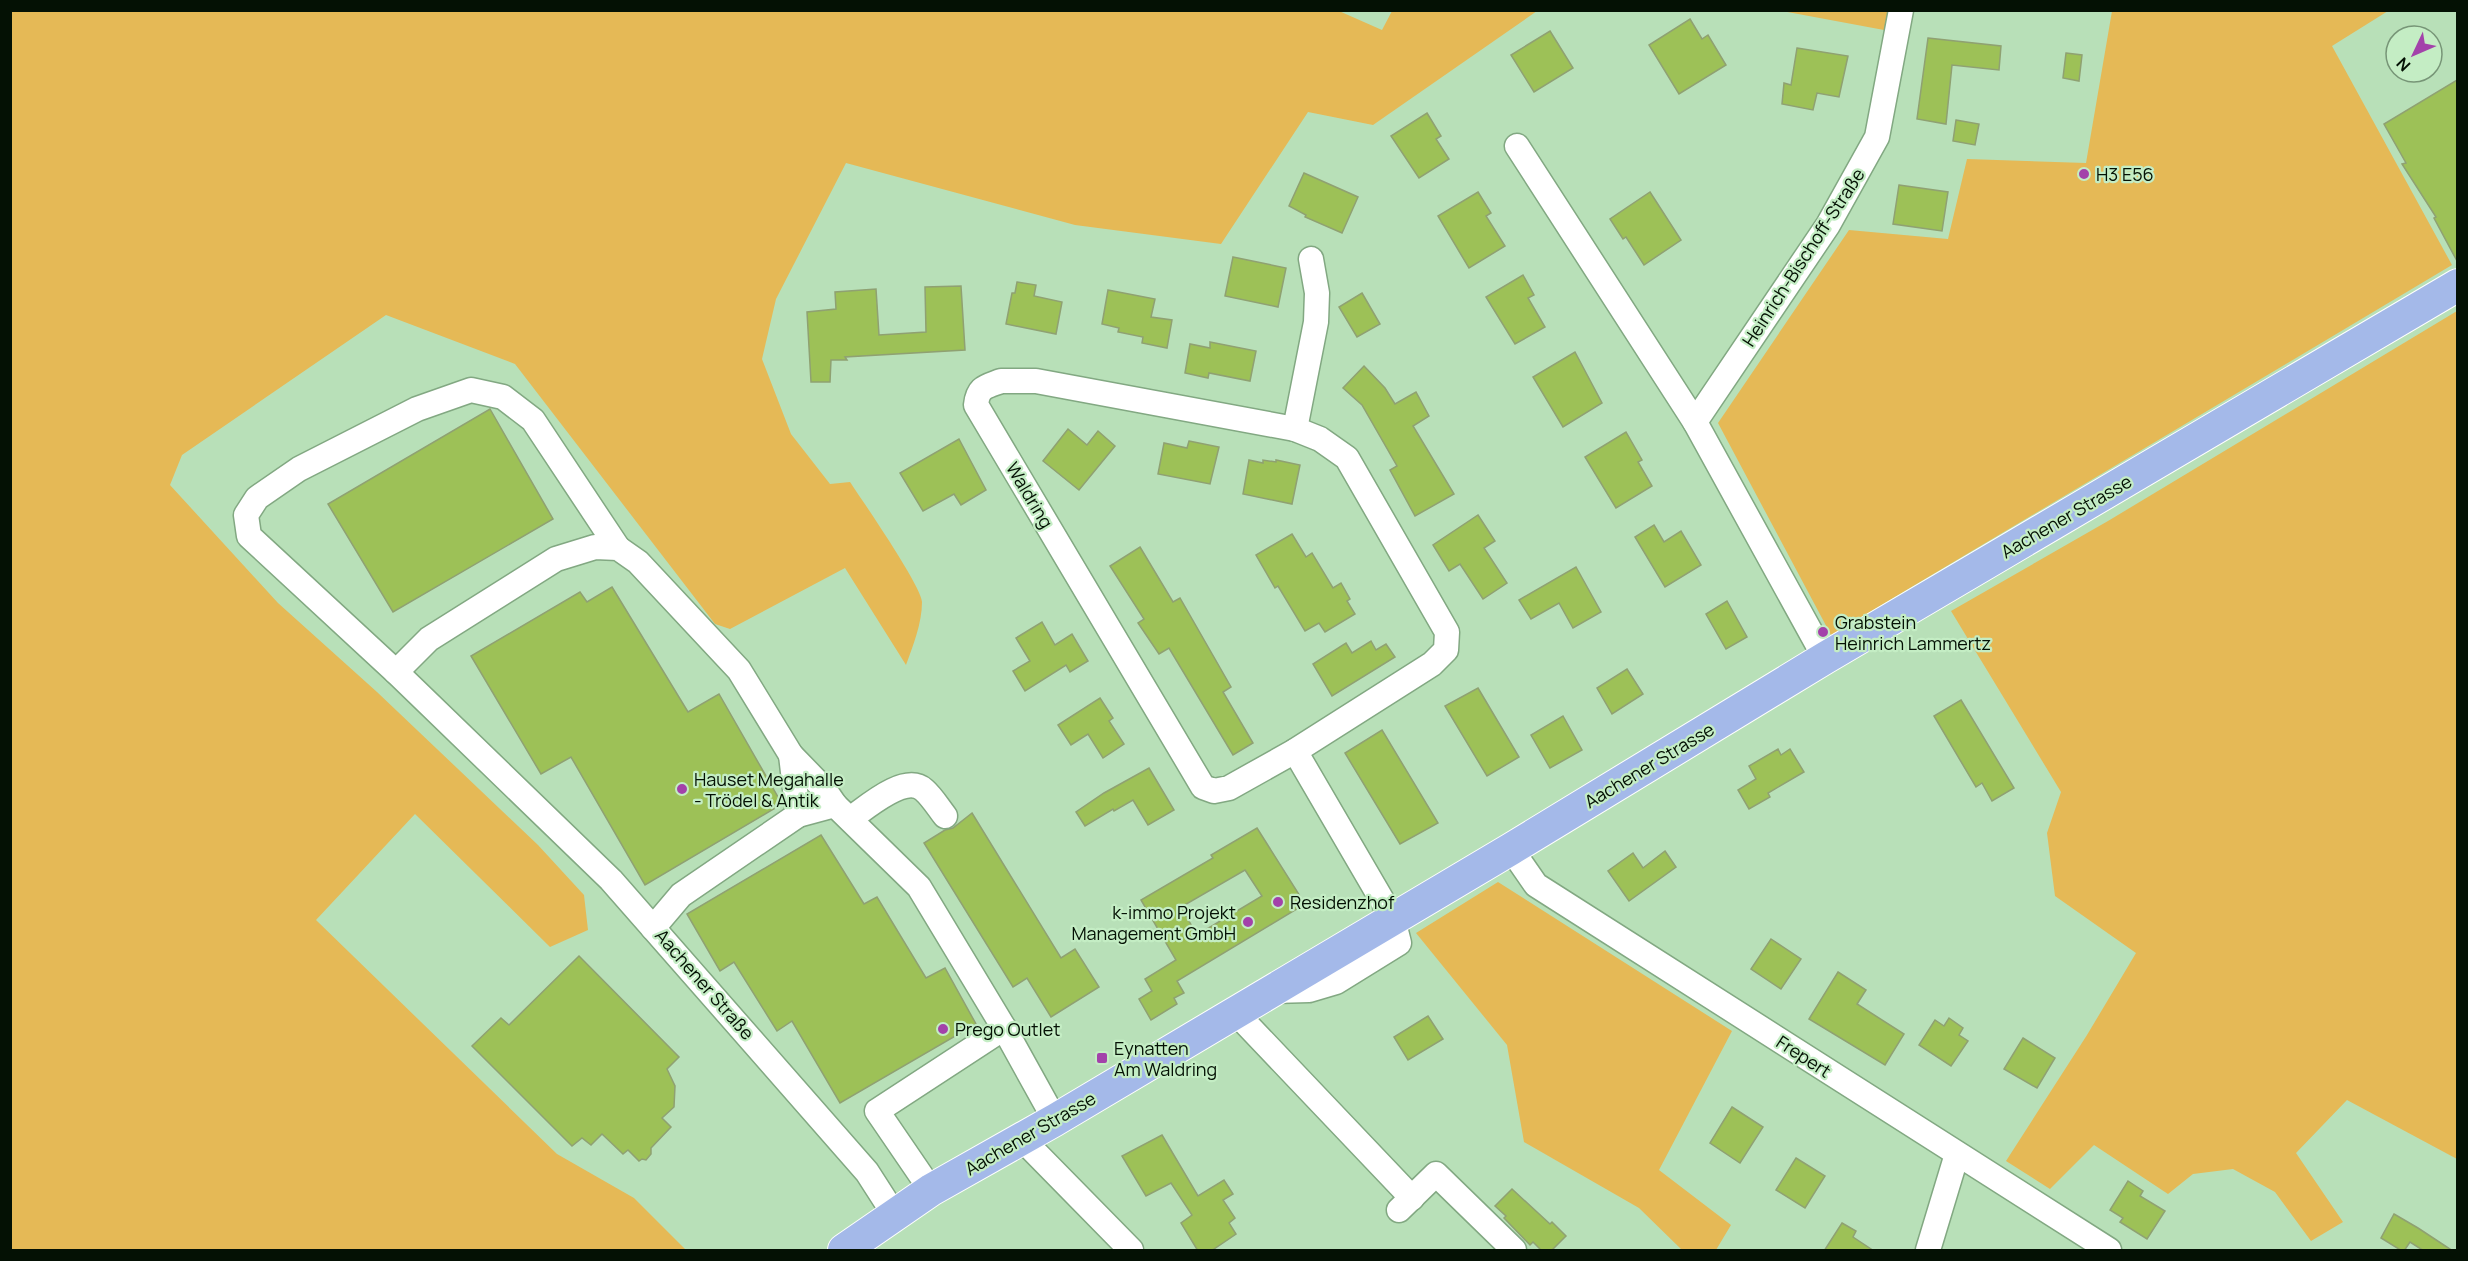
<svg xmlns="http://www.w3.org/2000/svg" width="2468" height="1261" viewBox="0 0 2468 1261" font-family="Manrope,sans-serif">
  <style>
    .green { fill: #e5b956 }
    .building { fill: #9dc157; stroke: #8fa172; stroke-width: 1.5; fill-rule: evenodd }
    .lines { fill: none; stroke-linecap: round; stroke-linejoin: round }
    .minor-casing { stroke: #82a882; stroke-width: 27 }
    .major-casing { stroke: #fff; stroke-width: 34 }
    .minor { stroke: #fff; stroke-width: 24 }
    .major { stroke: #a4b9e9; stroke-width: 32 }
    .poi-dot { fill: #a342aa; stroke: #c4edc4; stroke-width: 2 }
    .labels { text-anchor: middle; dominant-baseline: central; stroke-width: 4.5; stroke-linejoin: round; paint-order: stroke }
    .poi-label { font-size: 18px; fill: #041104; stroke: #c4edc4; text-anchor: start }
    .street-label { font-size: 18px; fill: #041104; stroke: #c4edc4 }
  </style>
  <rect width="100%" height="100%" fill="#b8e0b8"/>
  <!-- green -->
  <g class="green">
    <path d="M1339,11L1382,30L1392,11H1537L1373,125L1308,112L1221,244L1075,225L846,163L776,299L762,359L791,434L830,484L850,482C862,500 922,587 922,602C922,623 913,646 906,665L845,568L730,629L715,624L515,364L386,315L182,455L170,485L278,603L377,692L538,845L584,895L588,930L550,947L415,814L316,920L557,1154L634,1198L686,1250H11V11Z"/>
    <polygon points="1782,11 1889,11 1884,30"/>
    <polygon points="2112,11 2388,11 2332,46 2452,265 1831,635 1718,423 1849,230 1948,239 1967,159 2086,163"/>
    <polygon points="2457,311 2457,1159 2347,1100 2296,1153 2343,1222 2311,1241 2275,1192 2233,1169 2193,1174 2168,1194 2094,1145 2050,1189 2006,1161 2087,1035 2136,953 2055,896 2047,833 2061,792 1951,611 2108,521"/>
    <polygon points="1498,882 1732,1031 1659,1170 1731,1225 1716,1250 1682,1250 1639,1208 1524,1142 1507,1045 1416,933"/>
  </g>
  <!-- building -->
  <g class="building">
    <polygon points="1690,19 1702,39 1708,35 1726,65 1679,94 1649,45"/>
    <polygon points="1550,31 1573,68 1534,92 1511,55"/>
    <polygon points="1928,38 2001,46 1999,70 1952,65 1946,124 1917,119"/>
    <polygon points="1797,48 1848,56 1839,97 1817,93 1813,110 1782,104 1784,83 1791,85"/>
    <polygon points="2066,53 2082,55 2079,81 2063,78"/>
    <polygon points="2457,80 2457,261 2434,218 2436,217 2402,164 2406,163 2384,124"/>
    <polygon points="1427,113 1441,136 1436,139 1449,159 1419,178 1391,136"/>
    <polygon points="1956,120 1979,124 1975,145 1953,141"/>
    <polygon points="1304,173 1358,197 1342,233 1305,217 1306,215 1289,206"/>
    <polygon points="1899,185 1948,192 1942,231 1893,224"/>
    <polygon points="1478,192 1491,213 1486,216 1505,246 1469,268 1438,216"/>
    <polygon points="1650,192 1681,240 1644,265 1626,237 1623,239 1610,219"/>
    <polygon points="1233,257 1286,268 1278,307 1225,296"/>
    <polygon points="1523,275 1534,295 1528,298 1545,327 1515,344 1486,297"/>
    <polygon points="1017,282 1036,285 1034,296 1062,302 1056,334 1006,324 1012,293 1015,293"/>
    <polygon points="961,286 965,350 845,357 847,360 831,360 830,382 811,382 807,312 836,309 835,292 876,289 879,335 926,332 925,287"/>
    <polygon points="1108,290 1155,299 1151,317 1172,320 1167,348 1142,343 1143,337 1118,332 1119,328 1102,324"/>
    <polygon points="1362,293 1380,324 1357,337 1339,307"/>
    <polygon points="1210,342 1256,351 1250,381 1209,373 1208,378 1185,373 1190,344 1210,348"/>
    <polygon points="1575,352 1602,403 1563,427 1533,377"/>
    <polygon points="1364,366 1385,388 1395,404 1416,392 1429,416 1413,426 1454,494 1415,516 1390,470 1397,466 1362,405 1343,388"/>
    <polygon points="490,409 553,519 393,612 328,504"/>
    <polygon points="1068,429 1087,445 1098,431 1115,446 1079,490 1043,461"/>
    <polygon points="1626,432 1642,460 1638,462 1652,486 1616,508 1585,457"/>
    <polygon points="959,439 986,490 961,505 954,494 923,511 900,473"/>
    <polygon points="1189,441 1219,447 1210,484 1158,474 1164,443 1187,448"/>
    <polygon points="1249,460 1263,463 1263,460 1276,462 1276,460 1300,465 1292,504 1243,494"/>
    <polygon points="1478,515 1495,541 1484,548 1507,583 1483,599 1460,564 1449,571 1433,545"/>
    <polygon points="1654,525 1664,542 1681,531 1701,565 1665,587 1635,537"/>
    <polygon points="1292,534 1306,557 1312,553 1333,588 1341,583 1350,599 1347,601 1355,614 1325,632 1319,623 1305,631 1278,586 1275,588 1256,555"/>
    <polygon points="1140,547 1173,602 1180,598 1231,687 1223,692 1253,743 1233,755 1169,648 1159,654 1138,623 1144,619 1110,566"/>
    <polygon points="1576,567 1601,612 1573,628 1559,603 1531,619 1519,600"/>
    <polygon points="612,587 688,712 719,694 782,804 645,885 571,757 541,774 471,656 580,592 587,602"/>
    <polygon points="1727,601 1747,637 1726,649 1706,614"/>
    <polygon points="1042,622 1055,645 1072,634 1088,661 1070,672 1066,665 1025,691 1013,671 1030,661 1016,638"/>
    <polygon points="1371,641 1376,650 1386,644 1395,657 1332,696 1313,664 1346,643 1352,653"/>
    <polygon points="1627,669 1643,694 1612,714 1597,688"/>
    <polygon points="1478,688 1519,757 1487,776 1445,706"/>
    <polygon points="1100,698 1113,718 1109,721 1124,744 1103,758 1088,734 1071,745 1058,725"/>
    <polygon points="1961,700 2014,788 1992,801 1982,783 1976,787 1934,716"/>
    <polygon points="1563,716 1582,750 1550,768 1531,735"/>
    <polygon points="1382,730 1438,823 1400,844 1345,753"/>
    <polygon points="1778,749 1781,755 1790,749 1804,772 1768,793 1770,797 1749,809 1738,790 1756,779 1749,766"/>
    <polygon points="1149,768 1174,810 1148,825 1133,800 1114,811 1113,809 1085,826 1076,812 1104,793"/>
    <polygon points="972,813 1061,958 1075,949 1099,987 1051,1017 1027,978 1013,987 924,843 945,830 953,828"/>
    <path d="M1257,828L1305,904L1177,981L1184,993L1174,998L1177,1004L1151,1020L1139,999L1152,991L1145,979L1176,960L1141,900L1213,858L1211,855ZM1245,870L1262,896L1197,935L1181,907Z"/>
    <polygon points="821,835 864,904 877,897 926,978 945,968 976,1024 840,1103 792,1021 777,1031 734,962 720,971 687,914"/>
    <polygon points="1665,851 1676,867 1629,901 1608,871 1633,853 1643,868"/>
    <polygon points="1771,939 1801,959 1781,989 1751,969"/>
    <polygon points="579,956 679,1057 667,1069 675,1086 674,1107 662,1118 671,1127 651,1148 651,1154 646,1160 642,1159 639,1161 628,1150 623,1154 602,1134 591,1145 582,1138 572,1146 472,1046 501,1018 509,1025"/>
    <polygon points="1838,972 1866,990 1857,1004 1904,1034 1885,1065 1809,1019"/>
    <polygon points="1428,1016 1443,1039 1408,1060 1394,1037"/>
    <polygon points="1949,1018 1963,1028 1959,1035 1968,1041 1951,1066 1919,1045 1935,1020 1944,1026"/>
    <polygon points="2023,1038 2055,1058 2037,1088 2004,1069"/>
    <polygon points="1732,1107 1763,1127 1740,1163 1710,1143"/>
    <polygon points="1162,1135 1198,1196 1224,1180 1233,1194 1223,1200 1235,1218 1229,1223 1236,1234 1211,1251 1198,1251 1181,1223 1192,1215 1171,1183 1146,1196 1122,1156"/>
    <polygon points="1796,1158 1825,1176 1805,1208 1776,1190"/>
    <polygon points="2128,1181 2143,1191 2140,1196 2165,1211 2147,1239 2120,1222 2123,1218 2110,1210"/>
    <polygon points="1512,1189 1550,1224 1552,1222 1566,1236 1551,1251 1542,1251 1533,1242 1530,1245 1504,1218 1506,1216 1495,1206"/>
    <polygon points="2394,1214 2418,1228 2453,1251 2424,1251 2410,1242 2404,1251 2402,1251 2381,1238"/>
    <polygon points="1842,1223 1856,1231 1853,1237 1874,1251 1824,1251"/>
  </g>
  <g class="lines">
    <!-- minor casing -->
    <g class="minor-casing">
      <g id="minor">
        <polyline points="1517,146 1695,422 1825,658"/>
        <path d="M1001,381H1036L1295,429L1320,439L1347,458L1447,632L1446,650L1432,664L1295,751L1229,788L1214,791L1203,787L976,405C978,387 985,387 1001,381Z"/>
        <polyline points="1695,422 1828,225 1877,137 1901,10"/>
        <polyline points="1295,429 1316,322 1317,293 1311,259"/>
        <polyline points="618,548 533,420 503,397 471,390 417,409 299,469 257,498 246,515 249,536 396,672 611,880 867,1172 894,1214"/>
        <polyline points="396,672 429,639 556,559 595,547 618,548 638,562 739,670 791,755 824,789 835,805 919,887 1004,1028 1055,1120"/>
        <polyline points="791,755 798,815"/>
        <path d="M850,819C866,808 905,773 924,790C932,797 938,807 945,816"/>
        <polyline points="1511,849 1536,885 2109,1250"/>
        <polyline points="653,928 681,895 798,815 835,805"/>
        <polyline points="1273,991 1309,990 1336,982 1399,943 1393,919 1295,751"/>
        <polyline points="1235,1012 1412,1198"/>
        <polyline points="1022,1139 1131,1250"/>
        <polyline points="931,1190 877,1111 1004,1028"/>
        <polyline points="1399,1210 1436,1174 1514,1250"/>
        <polyline points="1928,1250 1957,1154"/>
      </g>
    </g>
    <!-- major casing -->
    <g class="major-casing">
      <polyline id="major" points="844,1250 931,1190 1055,1120 1511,849 1825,658 2458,285"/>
    </g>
    <!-- minor -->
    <use href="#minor" class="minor"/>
    <!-- major -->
    <use href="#major" class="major"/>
  </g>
  <!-- markers -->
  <g class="poi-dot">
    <circle cx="2084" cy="174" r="6"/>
    <circle cx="1823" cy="632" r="6"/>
    <circle cx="682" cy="789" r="6"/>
    <circle cx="1278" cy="902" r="6"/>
    <circle cx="1248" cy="922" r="6"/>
    <circle cx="943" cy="1029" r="6"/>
    <rect x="1096" y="1052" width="12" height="12" rx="3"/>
  </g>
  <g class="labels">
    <!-- poi labels -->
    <g class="poi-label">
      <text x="2096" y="174">H3 E56</text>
      <text x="1835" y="622">Grabstein<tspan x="1835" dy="21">Heinrich Lammertz</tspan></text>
      <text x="694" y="779">Hauset Megahalle<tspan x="694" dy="21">- Trödel &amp; Antik</tspan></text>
      <text x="1290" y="902">Residenzhof</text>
      <text x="1236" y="912" text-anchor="end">k-immo Projekt<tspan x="1236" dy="21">Management GmbH</tspan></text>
      <text x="955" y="1029">Prego Outlet</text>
      <text x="1114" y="1048">Eynatten<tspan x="1114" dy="21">Am Waldring</tspan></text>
    </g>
    <!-- street labels -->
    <g class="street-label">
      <text transform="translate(1803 257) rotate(-57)">Heinrich-Bischoff-Straße</text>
      <text transform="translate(1030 495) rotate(59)">Waldring</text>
      <text transform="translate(2066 516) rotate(-30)">Aachener Strasse</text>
      <text transform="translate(1649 765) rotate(-31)">Aachener Strasse</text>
      <text transform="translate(705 984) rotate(49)">Aachener Straße</text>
      <text transform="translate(1804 1056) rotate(33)">Frepert</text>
      <text transform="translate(1030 1133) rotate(-30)">Aachener Strasse</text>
    </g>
  </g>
  <!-- border -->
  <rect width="2468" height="1261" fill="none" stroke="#041104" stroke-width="24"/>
  <!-- north arrow -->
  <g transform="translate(2414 54) rotate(226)"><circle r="28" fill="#c4edc4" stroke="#779577" stroke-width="1.5"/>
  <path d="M0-4.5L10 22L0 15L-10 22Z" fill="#a342aa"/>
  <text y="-9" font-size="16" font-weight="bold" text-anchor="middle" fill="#041104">N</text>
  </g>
</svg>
